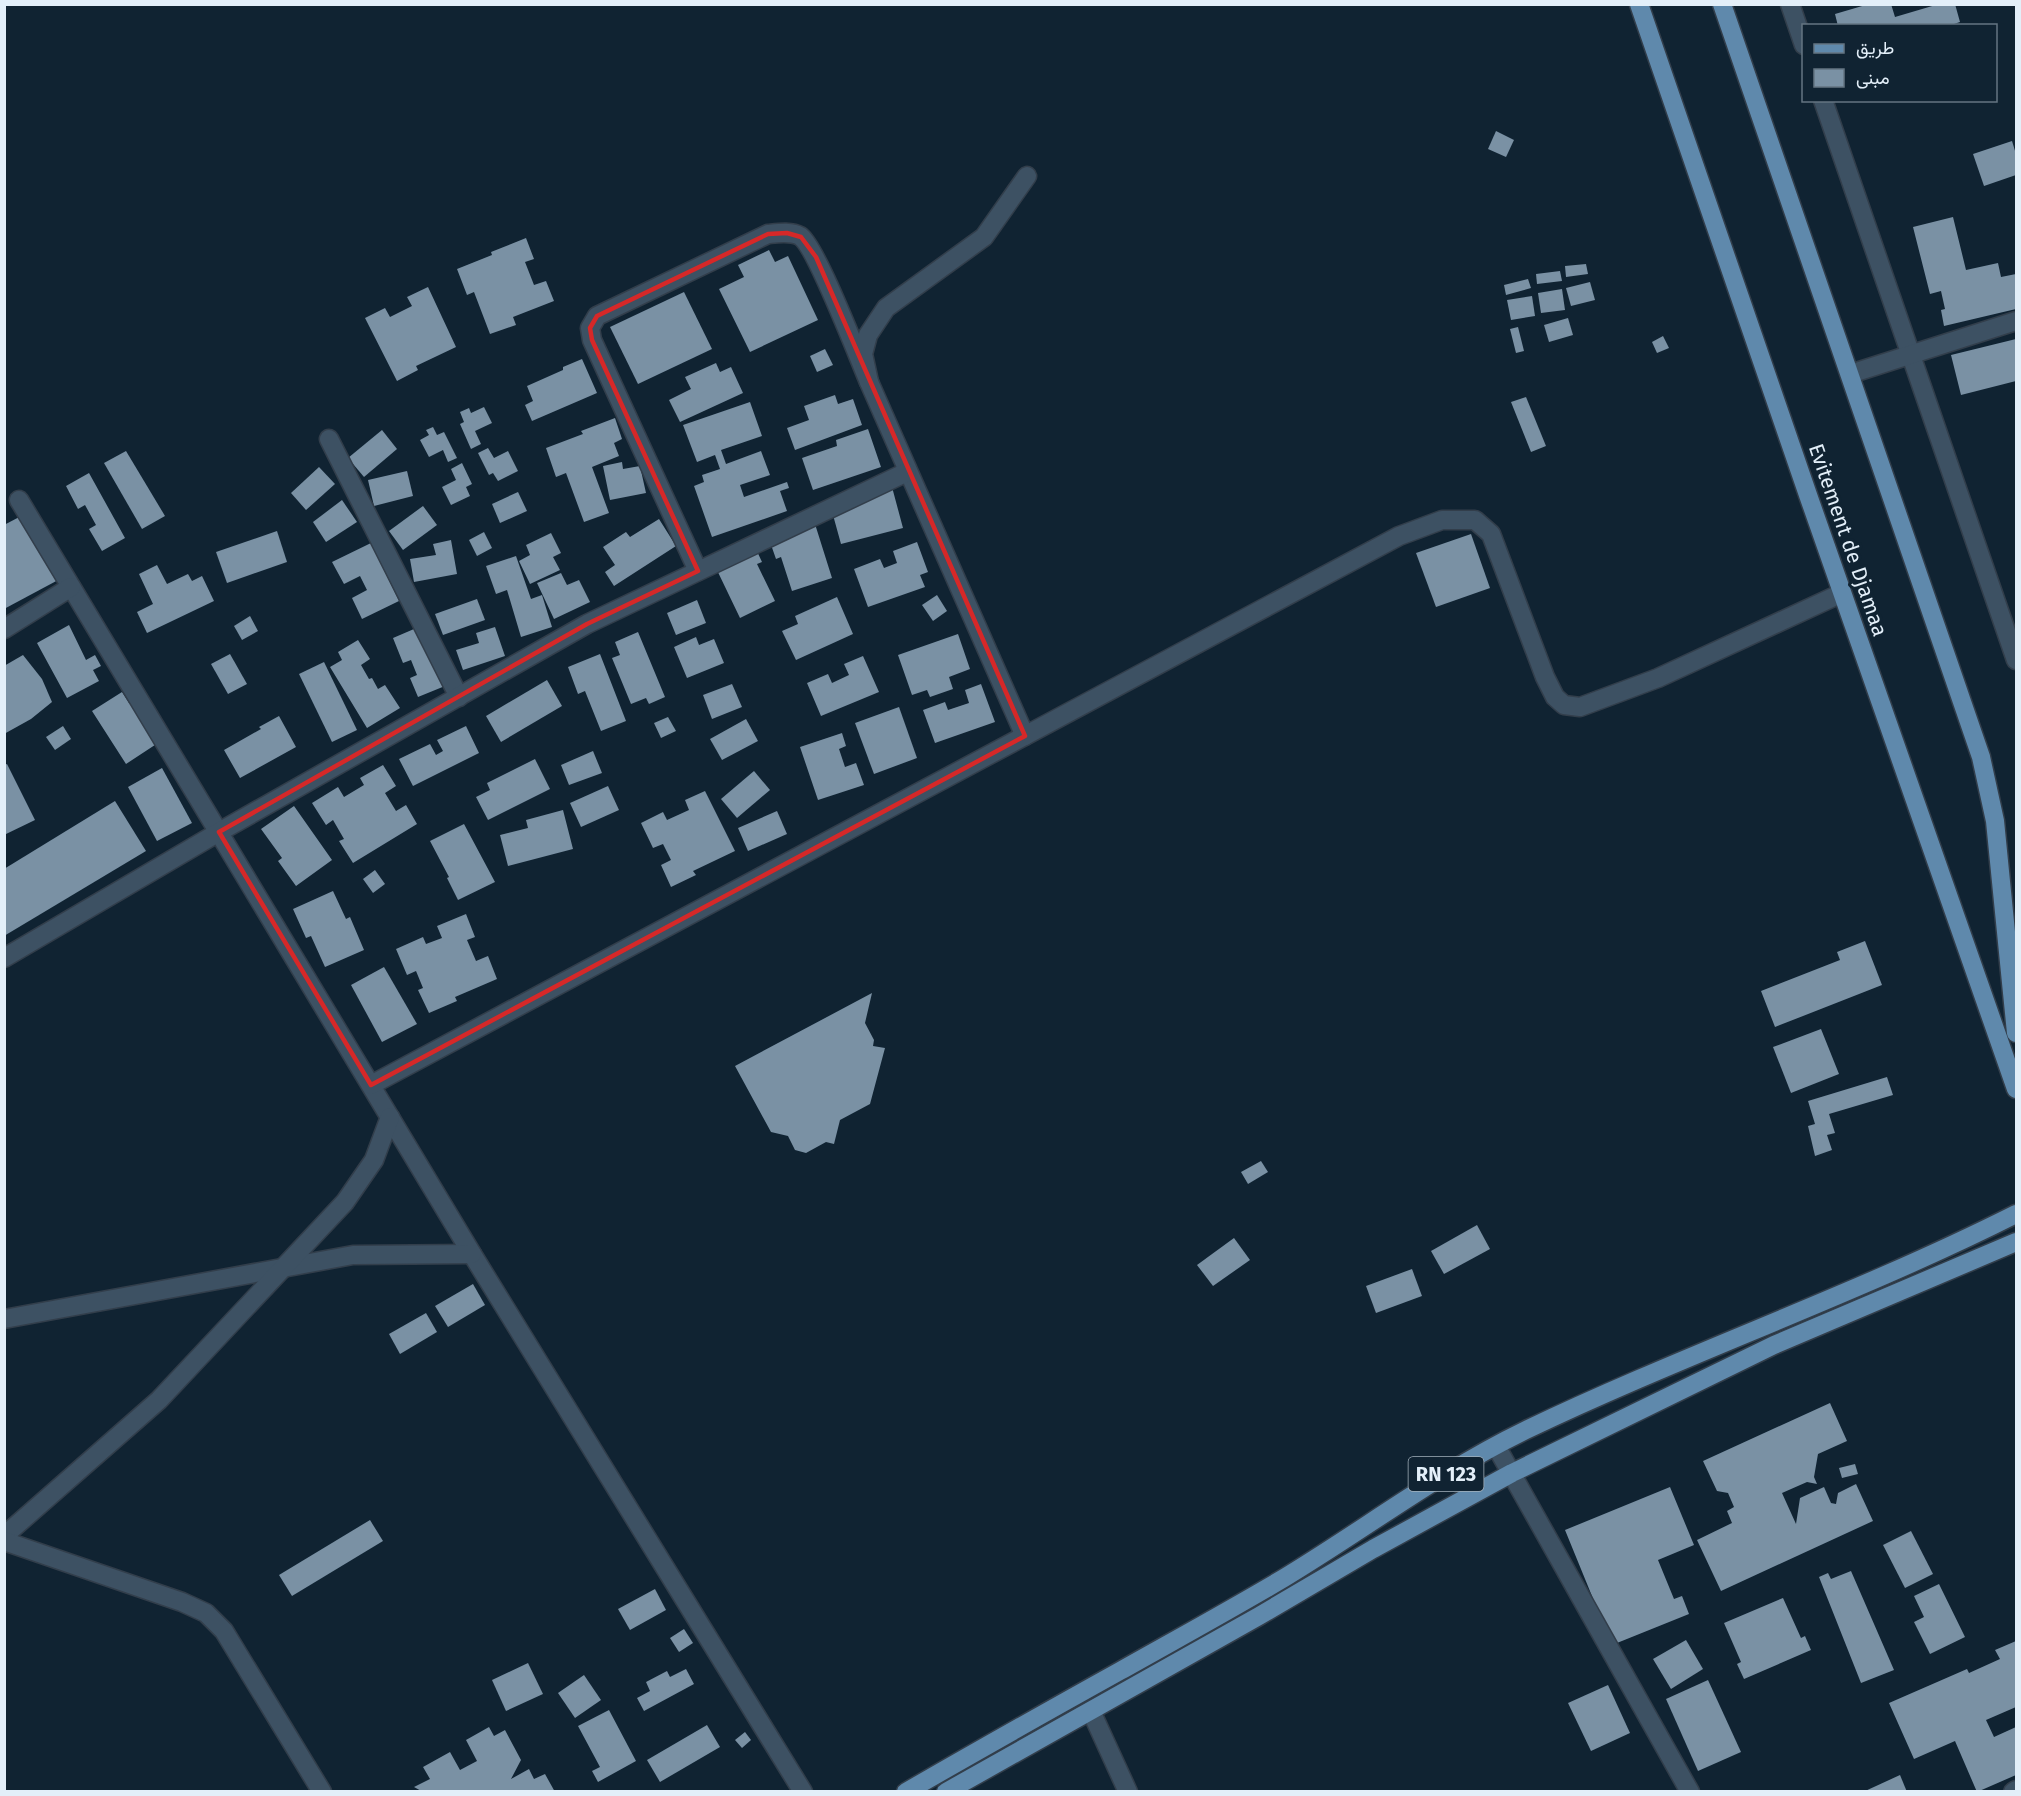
<svg xmlns="http://www.w3.org/2000/svg" width="2021" height="1796" viewBox="0 0 2021 1796" font-family="'Fira Sans',Vazirmatn,sans-serif">
  <style>
    .building { fill: #7a91a4 }
    .lines { fill: none; stroke-linecap: round; stroke-linejoin: round }
    .minor-casing { stroke: #323e4b; stroke-width: 21 }
    .major-casing { stroke: #323e4b; stroke-width: 21 }
    .minor { stroke: #3d5163; stroke-width: 18 }
    .major { stroke: #5f89ac; stroke-width: 18 }
    .marked { fill: none; stroke: #d62828; stroke-width: 4.5; stroke-linejoin: round }
    .labels { text-anchor: middle; dominant-baseline: central; stroke-width: 6; stroke-linejoin: round; paint-order: stroke }
    .shield { fill: #102332; stroke: #a4b2bd; stroke-width: 1.5 }
    .shield-label { font-size: 20px; font-weight: bold; fill: #e3eff9 }
    .street-label { font-size: 21px; fill: #e3eff9; stroke: #102332 }
  </style>
  <rect width="100%" height="100%" fill="#102332"/>
  <!-- building -->
  <g class="building">
    <polygon points="1869,4 1891,4 1895,17 1939,4 1955,4 1960,22 1948,26 1838,26 1835,14"/>
    <polygon points="1496,131 1514,140 1506,157 1488,149"/>
    <polygon points="2012,141 2016,154 2016,175 1984,186 1973,154"/>
    <polygon points="1953,217 1966,270 1998,263 2001,277 2016,274 2016,309 1944,326 1941,310 1945,309 1941,291 1930,294 1913,227"/>
    <polygon points="526,238 534,259 525,262 534,285 546,281 554,301 513,317 516,325 490,334 474,292 467,295 457,269 492,255 491,252"/>
    <polygon points="769,250 775,262 788,256 818,320 750,352 719,289 744,277 738,265"/>
    <polygon points="1586,264 1588,274 1566,277 1565,266"/>
    <polygon points="1560,271 1562,281 1537,284 1536,274"/>
    <polygon points="1528,279 1531,288 1506,295 1504,285"/>
    <polygon points="1590,282 1595,300 1571,306 1566,288"/>
    <polygon points="428,287 456,347 416,366 418,370 397,381 365,318 385,308 390,317 412,306 407,297"/>
    <polygon points="1562,289 1565,310 1541,313 1538,293"/>
    <polygon points="684,292 712,349 638,384 610,327"/>
    <polygon points="1532,296 1535,316 1511,320 1507,300"/>
    <polygon points="1568,318 1573,335 1549,342 1544,325"/>
    <polygon points="1518,327 1524,351 1516,353 1510,329"/>
    <polygon points="1663,336 1669,348 1657,353 1652,342"/>
    <polygon points="2016,339 2016,381 1961,395 1951,355"/>
    <polygon points="825,349 833,365 817,372 810,356"/>
    <polygon points="582,359 597,393 532,421 525,405 533,401 527,386 563,370 563,367"/>
    <polygon points="716,363 720,372 731,367 743,393 680,422 669,400 691,389 685,377"/>
    <polygon points="835,395 838,404 853,399 862,425 795,450 787,428 809,420 804,406"/>
    <polygon points="1526,397 1546,446 1531,452 1511,402"/>
    <polygon points="750,402 762,436 721,450 726,464 761,451 770,475 740,485 744,497 787,482 789,488 780,491 787,511 712,537 694,486 704,482 702,475 720,469 715,455 697,462 683,425"/>
    <polygon points="484,407 492,423 475,431 481,444 471,449 460,424 464,422 460,412 469,408 471,413"/>
    <polygon points="615,418 622,439 614,443 619,456 592,467 609,513 584,522 566,473 556,477 546,448 583,434 581,431"/>
    <polygon points="433,427 437,435 444,432 457,458 448,462 443,450 429,457 420,440 429,435 426,430"/>
    <polygon points="868,429 881,467 813,490 802,458 837,446 836,440"/>
    <polygon points="382,430 397,449 364,477 348,458"/>
    <polygon points="488,448 494,458 508,451 518,471 498,481 493,473 489,475 478,453"/>
    <polygon points="126,451 165,516 142,529 104,463"/>
    <polygon points="622,462 623,469 640,466 646,493 610,500 603,466"/>
    <polygon points="462,463 472,484 466,487 470,496 451,505 442,487 456,480 451,469"/>
    <polygon points="319,467 335,484 306,510 291,493"/>
    <polygon points="407,471 413,496 374,506 368,480"/>
    <polygon points="89,473 125,538 102,551 89,529 96,525 85,505 78,509 66,486"/>
    <polygon points="892,487 903,528 841,544 833,515 846,511 843,500"/>
    <polygon points="518,492 527,511 500,523 492,504"/>
    <polygon points="342,500 357,522 326,542 313,522"/>
    <polygon points="423,506 437,525 403,550 389,531"/>
    <polygon points="25,514 60,579 4,609 4,525"/>
    <polygon points="659,519 676,546 614,586 605,572 615,565 603,547 626,532 630,537"/>
    <polygon points="815,524 832,578 792,591 781,557 776,559 769,539"/>
    <polygon points="277,531 287,562 227,583 216,552"/>
    <polygon points="484,532 492,548 477,556 469,540"/>
    <polygon points="551,533 561,553 553,557 560,570 530,584 519,561 530,555 526,545"/>
    <polygon points="1471,534 1490,588 1436,607 1416,553"/>
    <polygon points="451,540 457,574 414,582 410,559 436,555 433,544"/>
    <polygon points="917,542 928,572 920,575 925,587 868,607 854,569 880,559 884,568 897,563 893,551"/>
    <polygon points="371,543 399,601 362,619 352,598 367,590 360,576 344,584 332,562"/>
    <polygon points="755,547 762,562 757,564 775,601 740,618 715,566"/>
    <polygon points="516,556 531,599 542,595 552,627 521,637 507,590 496,594 486,566"/>
    <polygon points="157,565 167,584 188,574 192,581 202,576 214,601 147,633 137,612 153,604 139,574"/>
    <polygon points="561,573 567,585 579,580 590,602 554,619 537,583"/>
    <polygon points="937,595 947,611 933,621 922,605"/>
    <polygon points="837,597 853,634 796,660 782,631 798,624 795,616"/>
    <polygon points="477,599 485,620 443,635 435,614"/>
    <polygon points="697,600 706,623 676,635 667,613"/>
    <polygon points="250,616 258,631 242,640 234,626"/>
    <polygon points="69,625 86,660 95,655 101,666 93,670 99,681 67,698 37,643"/>
    <polygon points="421,626 445,686 418,697 410,678 417,675 411,660 403,663 393,638"/>
    <polygon points="495,627 505,656 463,670 456,650 479,643 476,633"/>
    <polygon points="638,632 665,697 649,704 646,698 631,704 612,658 620,655 615,642"/>
    <polygon points="958,634 970,669 949,677 953,689 930,697 927,690 912,695 898,655"/>
    <polygon points="696,637 699,645 714,639 724,663 687,678 674,647"/>
    <polygon points="358,640 370,659 361,665 369,679 372,678 378,689 385,685 400,708 367,728 330,667 342,660 338,652"/>
    <polygon points="230,654 247,684 228,694 211,664"/>
    <polygon points="600,654 626,721 601,731 585,691 578,694 568,667"/>
    <polygon points="23,655 42,679 52,702 31,719 4,734 4,666"/>
    <polygon points="863,656 879,692 821,716 807,683 828,674 832,683 849,675 844,664"/>
    <polygon points="324,662 357,730 332,742 299,674"/>
    <polygon points="547,680 562,706 501,742 486,716"/>
    <polygon points="732,684 742,707 712,719 703,695"/>
    <polygon points="981,684 995,722 935,743 923,710 945,702 948,710 969,703 965,690"/>
    <polygon points="122,692 129,703 134,700 161,741 126,764 92,711"/>
    <polygon points="899,707 917,758 874,774 855,723"/>
    <polygon points="279,716 296,747 240,778 224,750 261,729 259,727"/>
    <polygon points="668,717 676,731 661,738 654,723"/>
    <polygon points="746,719 758,741 722,760 710,739"/>
    <polygon points="63,726 71,739 55,750 46,737"/>
    <polygon points="466,726 479,753 413,786 399,759 430,744 436,755 443,751 437,740"/>
    <polygon points="842,733 846,746 839,749 845,767 856,763 864,785 818,800 800,747"/>
    <polygon points="593,751 602,773 569,785 561,765"/>
    <polygon points="535,759 550,789 488,820 476,797 490,790 487,783"/>
    <polygon points="7,764 35,820 4,835 4,765"/>
    <polygon points="383,765 396,786 385,793 396,811 406,805 417,824 353,863 339,841 344,839 333,820 326,825 312,803 338,787 344,797 364,785 360,778"/>
    <polygon points="162,768 192,823 157,841 128,787"/>
    <polygon points="754,771 770,790 737,818 721,799"/>
    <polygon points="608,786 619,810 581,827 570,803"/>
    <polygon points="705,791 735,851 693,871 696,875 671,887 661,865 671,860 663,844 653,848 641,823 663,812 667,820 689,810 685,800"/>
    <polygon points="115,801 146,851 4,936 4,869"/>
    <polygon points="294,806 332,860 296,886 278,861 282,858 261,829"/>
    <polygon points="563,810 573,849 508,866 500,835 528,828 526,820"/>
    <polygon points="777,811 787,834 748,851 738,828"/>
    <polygon points="464,824 495,882 458,900 447,878 449,877 430,841"/>
    <polygon points="375,870 385,884 373,893 363,879"/>
    <polygon points="333,891 346,919 350,917 364,950 325,967 311,936 306,938 293,909"/>
    <polygon points="466,914 475,937 467,940 476,961 488,956 497,979 455,997 457,1001 429,1013 418,990 423,988 416,971 407,975 396,949 423,937 426,944 442,938 437,926"/>
    <polygon points="1865,941 1882,985 1775,1027 1761,991 1840,960 1837,952"/>
    <polygon points="384,967 417,1024 382,1042 351,985"/>
    <polygon points="872,993 865,1023 874,1040 873,1046 885,1048 870,1104 840,1120 834,1144 826,1142 806,1153 795,1150 788,1136 771,1132 735,1066"/>
    <polygon points="1821,1029 1839,1074 1791,1093 1773,1047"/>
    <polygon points="1887,1077 1893,1095 1829,1114 1835,1133 1827,1135 1832,1150 1815,1156 1808,1126 1815,1124 1808,1101"/>
    <polygon points="1261,1161 1268,1172 1248,1184 1241,1172"/>
    <polygon points="1477,1225 1490,1249 1444,1274 1431,1251"/>
    <polygon points="1234,1238 1250,1260 1213,1286 1197,1265"/>
    <polygon points="1412,1269 1422,1296 1376,1313 1366,1286"/>
    <polygon points="473,1284 485,1305 448,1327 435,1306"/>
    <polygon points="426,1313 437,1332 400,1354 389,1334"/>
    <polygon points="1830,1403 1847,1441 1818,1454 1814,1477 1817,1484 1807,1482 1782,1493 1796,1524 1800,1498 1824,1487 1831,1503 1836,1504 1838,1493 1856,1484 1873,1521 1721,1591 1697,1540 1732,1523 1727,1511 1734,1507 1728,1493 1717,1491 1703,1461"/>
    <polygon points="1855,1464 1858,1474 1842,1478 1839,1468"/>
    <polygon points="1670,1487 1694,1545 1658,1560 1674,1599 1682,1596 1689,1614 1612,1645 1565,1530"/>
    <polygon points="370,1520 383,1541 292,1596 279,1575"/>
    <polygon points="1911,1531 1933,1574 1905,1588 1883,1545"/>
    <polygon points="1851,1571 1894,1670 1861,1683 1819,1577 1828,1573 1831,1579"/>
    <polygon points="1939,1584 1965,1637 1930,1654 1914,1622 1924,1617 1914,1596"/>
    <polygon points="655,1589 666,1610 630,1630 618,1609"/>
    <polygon points="1783,1598 1801,1638 1805,1636 1811,1650 1744,1679 1737,1664 1741,1662 1724,1623"/>
    <polygon points="684,1629 693,1643 679,1652 670,1638"/>
    <polygon points="1686,1640 1703,1669 1671,1689 1653,1659"/>
    <polygon points="2016,1641 2016,1707 1986,1720 1994,1737 2016,1727 2016,1775 1977,1792 1955,1741 1914,1759 1889,1703 1967,1669 1969,1673 2000,1659 1995,1650"/>
    <polygon points="528,1663 543,1694 506,1711 492,1680"/>
    <polygon points="686,1669 694,1684 644,1711 637,1698 650,1691 646,1682 667,1671 670,1677"/>
    <polygon points="584,1675 601,1700 575,1718 558,1693"/>
    <polygon points="1708,1680 1741,1752 1698,1771 1666,1699"/>
    <polygon points="1608,1685 1630,1733 1591,1751 1568,1703"/>
    <polygon points="609,1710 636,1761 598,1782 592,1771 600,1767 578,1726"/>
    <polygon points="707,1725 720,1747 660,1782 647,1760"/>
    <polygon points="489,1727 494,1736 505,1730 521,1760 511,1779 529,1769 534,1779 545,1774 555,1792 423,1792 414,1787 430,1779 423,1767 450,1752 460,1770 477,1761 466,1740"/>
    <polygon points="745,1732 751,1740 742,1748 735,1740"/>
    <polygon points="1900,1775 1907,1792 1863,1792"/>
  </g>
  <g class="lines">
    <!-- minor casing -->
    <g class="minor-casing">
      <g id="minor">
        <polyline points="1790,4 1804,45"/>
        <polyline points="1823,100 2016,660"/>
        <polyline points="1850,374 2016,321"/>
        <polyline points="329,439 459,697"/>
        <polyline points="19,500 472,1254 803,1792"/>
        <path d="M698,571L592,340L590,328L597,316L768,234C778,233 791,231 800,236C816,246 859,359 869,382"/>
        <polyline points="4,629 71,587"/>
        <polyline points="1025,736 869,382 863,354 868,335 886,308 984,237 1027,176"/>
        <polyline points="4,958 219,832 587,624 907,472"/>
        <polyline points="371,1085 1399,536 1442,520 1475,520 1491,534 1545,677 1555,697 1564,705 1580,707 1658,678 1842,593"/>
        <polyline points="4,1319 353,1255 472,1254"/>
        <polyline points="1496,1446 1690,1792"/>
        <polyline points="4,1536 159,1400 345,1202 374,1160 390,1117"/>
        <polyline points="4,1541 182,1602 206,1613 224,1631 322,1792"/>
        <polyline points="1091,1711 1128,1792"/>
        <polyline points="2013,1792 2016,1790"/>
      </g>
    </g>
    <!-- major casing -->
    <g class="major-casing">
      <g id="major">
        <polyline points="1639,4 1808,495 2016,1089"/>
        <polyline points="1722,4 1981,757 1995,821 2016,1033"/>
        <path d="M906,1792C977,1751 1048,1711 1120,1671C1175,1640 1230,1610 1284,1578C1365,1529 1441,1471 1526,1430C1687,1353 1857,1294 2016,1214"/>
        <polyline points="946,1792 1259,1616 1373,1549 1512,1473 1774,1345 2016,1242"/>
      </g>
    </g>
    <!-- minor -->
    <use href="#minor" class="minor"/>
    <!-- major -->
    <use href="#major" class="major"/>
  </g>
  <!-- marked area -->
  <path class="marked" d="M787,233L801,237L816,257L1025,736L371,1085L219,832L587,624L698,571L592,340L590,328L597,316L768,234Z"/>
  <g class="labels">
    <!-- shield labels -->
    <rect class="shield" x="1408.5" y="1457" width="75" height="34" rx="4.5"/>
    <g class="shield-label">
      <text x="1446" y="1474">RN 123</text>
    </g>
    <!-- street labels -->
    <g class="street-label">
      <text transform="translate(1848 540) rotate(71)">Evitement de Djamaa</text>
    </g>
  </g>
  <!-- border -->
  <rect width="2021" height="1796" fill="none" stroke="#e3eff9" stroke-width="12"/>
  <!-- legend -->
  <rect x="1802" y="24" width="195" height="78" fill="#102332" stroke="#647582" stroke-width="1.5"/>
  <rect x="1814" y="44" width="30" height="9" fill="#5f89ac" stroke="#647582" stroke-width="1.5"/>
  <text x="1856" y="54" font-size="18" fill="#e3eff9">طريق</text>
  <rect x="1814" y="69" width="30" height="18" fill="#7a91a4" stroke="#647582" stroke-width="1.5"/>
  <text x="1856" y="84" font-size="18" fill="#e3eff9">مبنى</text>
</svg>
